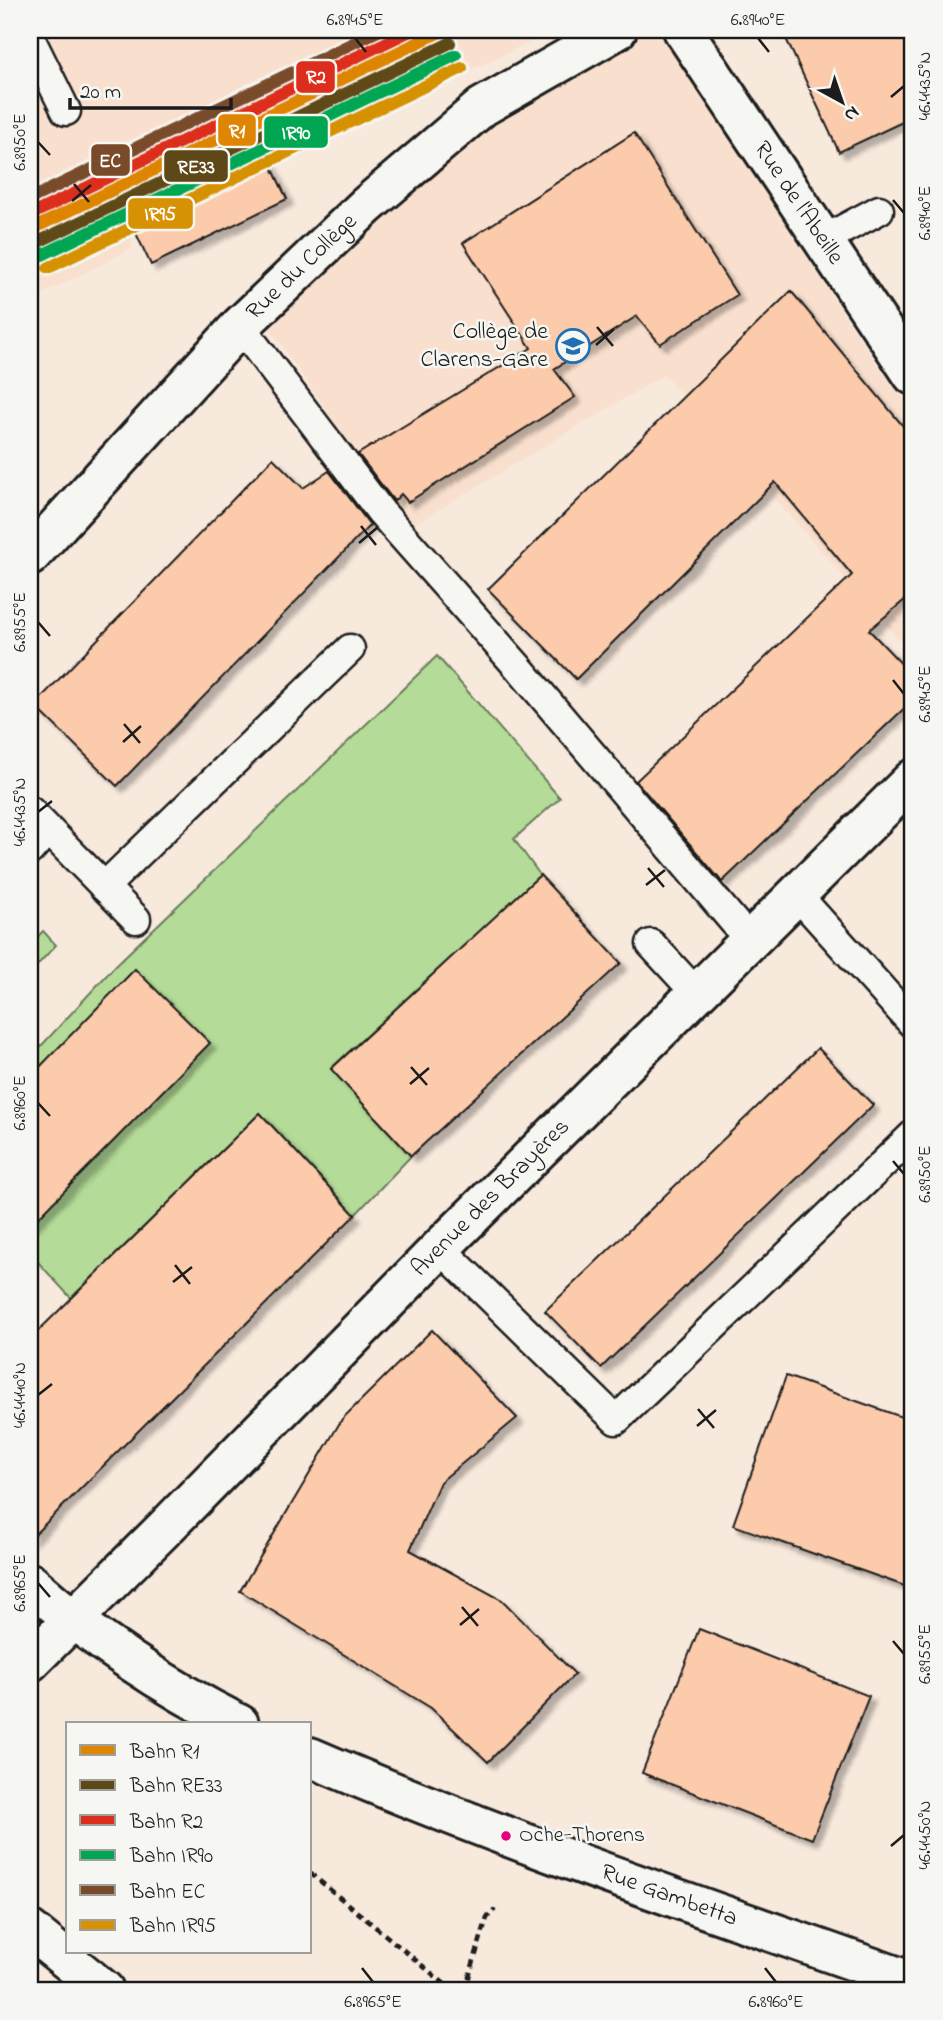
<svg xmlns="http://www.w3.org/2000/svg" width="943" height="2020" viewBox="0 0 943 2020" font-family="'Indie Flower',sans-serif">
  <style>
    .built { fill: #f9e0ce }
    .green { fill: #b4db97; stroke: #687c5a; stroke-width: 2 }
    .building { fill: #fccbab; stroke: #1c1c1c; stroke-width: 2; filter: url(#shadow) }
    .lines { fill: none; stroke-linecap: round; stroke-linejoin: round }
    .lane-casing { stroke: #1c1c1c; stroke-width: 33 }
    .street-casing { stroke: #1c1c1c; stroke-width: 44 }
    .secondary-casing { stroke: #1c1c1c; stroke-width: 44 }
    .path { stroke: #1c1c1c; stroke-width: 4.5; stroke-dasharray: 7 5; stroke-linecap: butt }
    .lane { stroke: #f6f6f2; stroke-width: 28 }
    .street { stroke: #f6f6f2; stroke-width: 38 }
    .secondary { stroke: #f6f6f2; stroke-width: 38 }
    .rail-1-casing { stroke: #f6f6f2; stroke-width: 18 }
    .rail-2-casing { stroke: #f6f6f2; stroke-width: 18 }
    .rail-3-casing { stroke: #f6f6f2; stroke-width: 18 }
    .rail-4-casing { stroke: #f6f6f2; stroke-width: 18 }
    .rail-5-casing { stroke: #f6f6f2; stroke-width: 18 }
    .rail-6-casing { stroke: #f6f6f2; stroke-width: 18 }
    .rail-1 { stroke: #de8503; stroke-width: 12 }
    .rail-2 { stroke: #5f4817; stroke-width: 12 }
    .rail-3 { stroke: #dd2e1d; stroke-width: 12 }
    .rail-4 { stroke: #00a651; stroke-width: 12 }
    .rail-5 { stroke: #7a4b2a; stroke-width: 12 }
    .rail-6 { stroke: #d69104; stroke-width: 12 }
    .ticks { fill: none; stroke: #1c1c1c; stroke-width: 2.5 }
    .bus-dot { fill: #e5007d; stroke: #f6f6f2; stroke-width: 2.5 }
    .labels { text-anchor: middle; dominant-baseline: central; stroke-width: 5; stroke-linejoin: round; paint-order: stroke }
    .bus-label { font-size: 22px; fill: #1c1c1c; stroke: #f6f6f2; text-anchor: start }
    .street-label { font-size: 24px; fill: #1c1c1c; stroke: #f6f6f2 }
    .poi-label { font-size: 24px; fill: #1c1c1c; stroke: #f6f6f2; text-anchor: end }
    .line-badge { stroke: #f6f6f2; stroke-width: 2.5 }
    .badge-label { font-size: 19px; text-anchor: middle; font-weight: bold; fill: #fff }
    .neatline { fill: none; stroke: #1c1c1c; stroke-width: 2.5 }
    .ticks-label { font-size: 18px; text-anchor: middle; fill: #1c1c1c }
  </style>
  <defs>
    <filter id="shadow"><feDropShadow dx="6" dy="6" stdDeviation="2" flood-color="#0004"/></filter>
  </defs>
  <rect width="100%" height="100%" fill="#f8e9dd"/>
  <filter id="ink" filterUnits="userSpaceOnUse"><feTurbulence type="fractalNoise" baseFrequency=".0143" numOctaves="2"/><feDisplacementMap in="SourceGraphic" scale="14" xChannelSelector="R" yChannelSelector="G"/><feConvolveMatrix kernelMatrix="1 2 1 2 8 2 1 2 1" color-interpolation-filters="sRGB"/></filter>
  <g filter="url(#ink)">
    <!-- built -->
    <g class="built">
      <polygon points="30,30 556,30 133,227 131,249 30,300"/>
      <polygon points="645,30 660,30 878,366 913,408 913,655 664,375 408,528 267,325 485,119"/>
    </g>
    <!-- green -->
    <g class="green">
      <polygon points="437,656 560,798 514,839 540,875 331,1068 411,1156 355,1215 260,1113 71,1298 37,1261 30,1267 30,1058 116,965"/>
      <polygon points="43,931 56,945 30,973 30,945"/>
    </g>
    <!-- building -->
    <g class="building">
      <polygon points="782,30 913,30 913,117 839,152"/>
      <polygon points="634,133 737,295 660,344 637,316 554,369 575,397 408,502 401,494 394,501 358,454 531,348 463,243"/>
      <polygon points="269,161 287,199 151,265 133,227"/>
      <polygon points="791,291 913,438 913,593 869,630 913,676 913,700 722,882 636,781 852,575 775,482 576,679 488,589"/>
      <polygon points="273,458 303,488 329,471 370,525 117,786 34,705"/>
      <polygon points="540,875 621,963 411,1156 331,1069"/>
      <polygon points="135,969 210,1043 30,1226 30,1077"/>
      <polygon points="818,1048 873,1105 601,1368 545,1311"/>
      <polygon points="260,1113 355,1215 30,1539 30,1339"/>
      <polygon points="432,1330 517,1418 440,1482 410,1550 502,1600 575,1674 488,1762 431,1708 240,1591 342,1419"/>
      <polygon points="786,1376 913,1421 913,1589 733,1525"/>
      <polygon points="699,1629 869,1696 812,1839 642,1773"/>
    </g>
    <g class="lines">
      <!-- lane casing -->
      <g class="lane-casing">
        <g id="lane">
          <polyline points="30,38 66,111"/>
          <polyline points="823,240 879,210"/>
          <polyline points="240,326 381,512 518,667 751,942"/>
          <polyline points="30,811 136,919"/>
          <polyline points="30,850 48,830"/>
          <polyline points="104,887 350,649"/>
          <polyline points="798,896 913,1024"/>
          <polyline points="651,944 697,994"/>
          <polyline points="440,1248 616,1420 913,1135"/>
        </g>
      </g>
      <!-- street casing -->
      <g class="street-casing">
        <g id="street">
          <path id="s1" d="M683,30L913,375"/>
          <path id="s2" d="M30,556L240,326L366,206L482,107L617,30"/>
          <path id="s3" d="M30,1662L166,1527L440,1248L913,779"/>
          <polyline points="30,1930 104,1990"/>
        </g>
      </g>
      <!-- secondary casing -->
      <g class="secondary-casing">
        <g id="secondary">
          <path d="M30,1583C93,1639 163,1686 239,1724"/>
          <path id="s4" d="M310,1757C507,1842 711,1910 913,1982"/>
        </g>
      </g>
      <!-- path -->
      <g class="path">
        <polyline points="310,1873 452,1990"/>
        <polyline points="465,1990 487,1918 495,1909"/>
      </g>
      <!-- lane -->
      <use href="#lane" class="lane"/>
      <!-- street -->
      <use href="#street" class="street"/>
      <!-- secondary -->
      <use href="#secondary" class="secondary"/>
      <!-- rail-1 casing -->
      <g class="rail-1-casing">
        <polyline id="rail-1" points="30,230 444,30"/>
      </g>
      <!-- rail-2 casing -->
      <g class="rail-2-casing">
        <polyline id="rail-2" points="36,243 450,43"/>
      </g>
      <!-- rail-3 casing -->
      <g class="rail-3-casing">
        <polyline id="rail-3" points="30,215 412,30"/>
      </g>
      <!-- rail-4 casing -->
      <g class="rail-4-casing">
        <polyline id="rail-4" points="42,255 456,55"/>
      </g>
      <!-- rail-5 casing -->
      <g class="rail-5-casing">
        <polyline id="rail-5" points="30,199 380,30"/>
      </g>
      <!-- rail-6 casing -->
      <g class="rail-6-casing">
        <polyline id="rail-6" points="48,268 462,68"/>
      </g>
      <!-- rail-1 -->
      <use href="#rail-1" class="rail-1"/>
      <!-- rail-2 -->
      <use href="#rail-2" class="rail-2"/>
      <!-- rail-3 -->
      <use href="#rail-3" class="rail-3"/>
      <!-- rail-4 -->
      <use href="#rail-4" class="rail-4"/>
      <!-- rail-5 -->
      <use href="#rail-5" class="rail-5"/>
      <!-- rail-6 -->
      <use href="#rail-6" class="rail-6"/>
    </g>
  </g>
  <!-- ticks -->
  <path class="ticks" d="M355,38L366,52M758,38L769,52M891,97L904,86M38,142L50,155M74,184L89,202M893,200L904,213M72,201L91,185M597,327L613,346M596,345L614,329M361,526L376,545M359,543L378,527M38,622L50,636M893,680L904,694M124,724L140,743M123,742L141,726M38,812L52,801M648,868L664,887M646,885L665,870M411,1067L427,1085M410,1084L429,1068M38,1103L50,1116M893,1161L904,1174M175,1265L190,1284M173,1282L192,1267M38,1395L52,1384M698,1409L714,1428M697,1426L716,1410M38,1583L50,1597M462,1607L478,1626M460,1625L479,1609M893,1641L904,1654M891,1846L904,1835M362,1968L373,1982M765,1968L776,1982"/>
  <!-- icons -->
  <defs>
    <g id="school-ring" transform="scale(1.75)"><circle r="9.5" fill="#f6f6f2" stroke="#1f6fb2" stroke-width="1.5"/><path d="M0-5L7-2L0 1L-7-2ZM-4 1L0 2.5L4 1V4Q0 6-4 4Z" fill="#1f6fb2"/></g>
  </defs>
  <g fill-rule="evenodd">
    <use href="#school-ring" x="573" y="346"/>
  </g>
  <!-- markers -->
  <circle class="bus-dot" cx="506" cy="1836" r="6"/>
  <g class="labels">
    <!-- bus labels -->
    <g class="bus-label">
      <text x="519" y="1836">Oche-Thorens</text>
    </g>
    <!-- street labels -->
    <g class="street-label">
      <text stroke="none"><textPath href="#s1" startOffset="208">Rue de l'Abeille</textPath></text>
      <text stroke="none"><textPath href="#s2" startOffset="397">Rue du Collège</textPath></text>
      <text stroke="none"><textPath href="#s3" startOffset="654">Avenue des Brayères</textPath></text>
      <text stroke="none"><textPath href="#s4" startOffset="385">Rue Gambetta</textPath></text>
    </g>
    <!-- poi labels -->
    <g class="poi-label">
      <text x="548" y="332">Collège de<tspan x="548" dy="28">Clarens-Gare</tspan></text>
    </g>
  </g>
  <g class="line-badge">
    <rect x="295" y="60" width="41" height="34" rx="7" fill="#dd2e1d"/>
    <rect x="217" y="113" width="40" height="34" rx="7" fill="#de8503"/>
    <rect x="263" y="115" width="66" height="34" rx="7" fill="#00a651"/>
    <rect x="90" y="143" width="41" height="34" rx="7" fill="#7a4b2a"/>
    <rect x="163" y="149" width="66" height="34" rx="7" fill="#5f4817"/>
    <rect x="127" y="197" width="67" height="33" rx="7" fill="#d69104"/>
  </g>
  <g class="badge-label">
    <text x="316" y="83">R2</text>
    <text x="237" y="137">R1</text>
    <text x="296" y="139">IR90</text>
    <text x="110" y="167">EC</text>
    <text x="196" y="173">RE33</text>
    <text x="160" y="220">IR95</text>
  </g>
  <!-- margin -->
  <rect width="943" height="2020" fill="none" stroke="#f6f6f2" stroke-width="77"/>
  <!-- legend -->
  <rect x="66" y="1722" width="245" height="231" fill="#f6f6f2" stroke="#9f9f9c" stroke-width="2"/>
  <rect x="80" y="1745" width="35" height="10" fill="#de8503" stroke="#9f9f9c" stroke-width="2"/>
  <text x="130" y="1758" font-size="21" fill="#1c1c1c">Bahn R1</text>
  <rect x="80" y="1780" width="35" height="10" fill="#5f4817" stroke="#9f9f9c" stroke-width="2"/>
  <text x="130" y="1792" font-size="21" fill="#1c1c1c">Bahn RE33</text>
  <rect x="80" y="1815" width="35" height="10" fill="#dd2e1d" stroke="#9f9f9c" stroke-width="2"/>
  <text x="130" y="1828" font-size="21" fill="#1c1c1c">Bahn R2</text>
  <rect x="80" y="1850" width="35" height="10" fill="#00a651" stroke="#9f9f9c" stroke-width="2"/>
  <text x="130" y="1862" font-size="21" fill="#1c1c1c">Bahn IR90</text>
  <rect x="80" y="1885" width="35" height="10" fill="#7a4b2a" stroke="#9f9f9c" stroke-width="2"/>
  <text x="130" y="1898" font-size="21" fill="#1c1c1c">Bahn EC</text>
  <rect x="80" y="1920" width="35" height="10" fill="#d69104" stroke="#9f9f9c" stroke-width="2"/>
  <text x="130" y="1932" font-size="21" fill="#1c1c1c">Bahn IR95</text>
  <!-- north arrow -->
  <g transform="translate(842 102) rotate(140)" stroke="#f6f6f2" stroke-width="5" paint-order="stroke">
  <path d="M0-5L12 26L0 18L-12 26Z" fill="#1c1c1c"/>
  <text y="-10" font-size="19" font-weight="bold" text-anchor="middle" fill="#1c1c1c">N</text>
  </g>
  <!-- scale -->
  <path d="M70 98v10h161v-10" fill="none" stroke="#1c1c1c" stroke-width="3.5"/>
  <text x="80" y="98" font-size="21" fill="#1c1c1c" stroke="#f6f6f2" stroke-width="5" paint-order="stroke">20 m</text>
  <rect x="38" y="38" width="866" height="1944" class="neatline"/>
  <g class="ticks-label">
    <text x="355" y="25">6.8945°E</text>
    <text x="758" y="25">6.8940°E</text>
    <text transform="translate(924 86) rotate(-90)" y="6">46.4435°N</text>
    <text transform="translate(19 142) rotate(-90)" y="6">6.8950°E</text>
    <text transform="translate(924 213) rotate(-90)" y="6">6.8940°E</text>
    <text transform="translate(19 622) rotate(-90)" y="6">6.8955°E</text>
    <text transform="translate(924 694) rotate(-90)" y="6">6.8945°E</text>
    <text transform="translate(19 812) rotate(-90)" y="6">46.4435°N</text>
    <text transform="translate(19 1103) rotate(-90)" y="6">6.8960°E</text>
    <text transform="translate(924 1174) rotate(-90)" y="6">6.8950°E</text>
    <text transform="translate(19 1395) rotate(-90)" y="6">46.4440°N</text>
    <text transform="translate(19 1583) rotate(-90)" y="6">6.8965°E</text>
    <text transform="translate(924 1654) rotate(-90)" y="6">6.8955°E</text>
    <text transform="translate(924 1835) rotate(-90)" y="6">46.4450°N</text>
    <text x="373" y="2007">6.8965°E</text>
    <text x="776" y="2007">6.8960°E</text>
  </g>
</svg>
